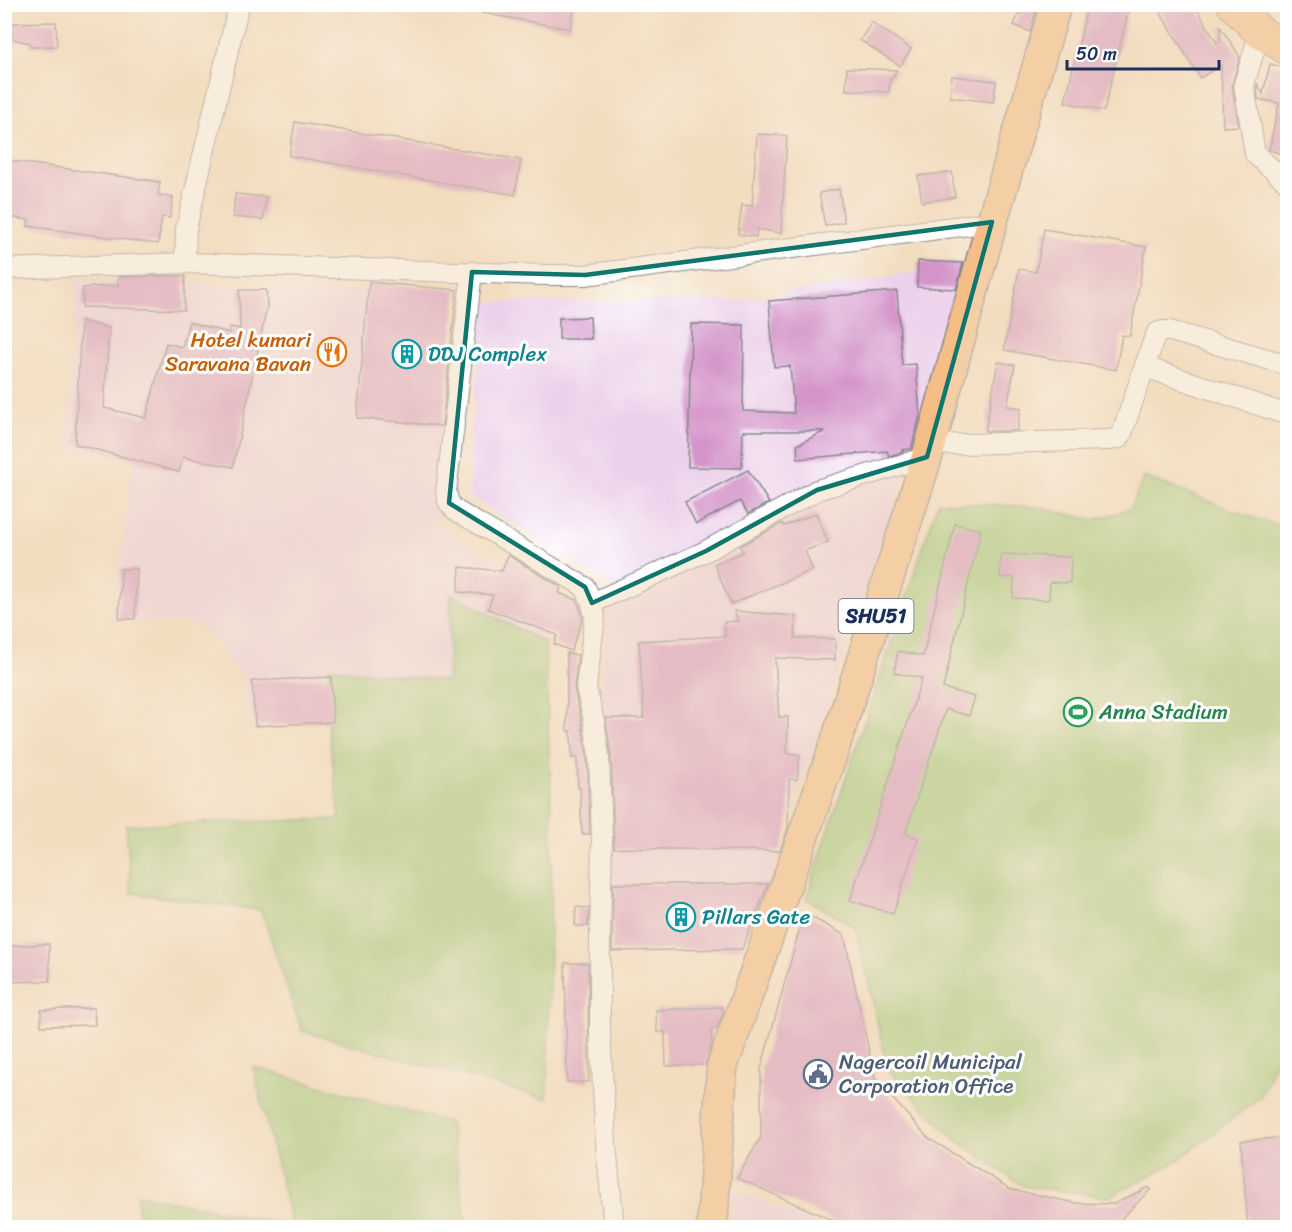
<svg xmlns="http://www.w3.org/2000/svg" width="1292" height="1232" viewBox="0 0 1292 1232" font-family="Sriracha,sans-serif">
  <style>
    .built { fill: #ecd1ea }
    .green { fill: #9acc7b; stroke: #5a7e6c; stroke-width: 1.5 }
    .building { fill: #d494c9 }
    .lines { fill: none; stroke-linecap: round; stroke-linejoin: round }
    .minor-casing { stroke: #87868e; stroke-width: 22 }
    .primary-casing { stroke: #87868e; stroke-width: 33 }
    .trunk-casing { stroke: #87868e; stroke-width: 34 }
    .minor { stroke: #fff; stroke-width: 20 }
    .primary { stroke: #f6be87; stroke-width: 30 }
    .trunk { stroke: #f6be87; stroke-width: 32 }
    .marked { fill: none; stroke: #0f766e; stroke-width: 4.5; stroke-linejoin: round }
    .labels { text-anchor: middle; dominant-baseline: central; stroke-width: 6; stroke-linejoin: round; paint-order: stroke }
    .shield { fill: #fff; stroke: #5f6d8e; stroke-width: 1.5 }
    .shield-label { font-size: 20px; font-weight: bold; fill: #1b2f5e }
    .food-label { font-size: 21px; fill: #c56008; stroke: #fff; text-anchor: end }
    .culture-label { font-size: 21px; fill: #0d838f; stroke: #fff; text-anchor: start }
    .leisure-label { font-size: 21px; fill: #27864d; stroke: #fff; text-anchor: start }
    .service-label { font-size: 21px; fill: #4e5e75; stroke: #fff; text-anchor: start }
  </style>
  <rect width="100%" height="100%" fill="#fff"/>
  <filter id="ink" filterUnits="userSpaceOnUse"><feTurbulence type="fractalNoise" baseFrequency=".0167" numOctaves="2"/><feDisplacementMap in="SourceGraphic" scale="12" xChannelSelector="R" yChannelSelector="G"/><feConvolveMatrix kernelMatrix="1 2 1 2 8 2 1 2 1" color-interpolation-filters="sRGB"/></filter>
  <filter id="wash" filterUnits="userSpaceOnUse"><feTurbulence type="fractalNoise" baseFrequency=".008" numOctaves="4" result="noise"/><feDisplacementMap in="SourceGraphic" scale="24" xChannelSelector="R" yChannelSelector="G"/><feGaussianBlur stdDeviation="1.35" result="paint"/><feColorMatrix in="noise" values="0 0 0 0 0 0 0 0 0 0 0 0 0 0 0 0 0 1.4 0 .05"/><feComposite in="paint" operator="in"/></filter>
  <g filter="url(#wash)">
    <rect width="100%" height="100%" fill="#f3ddbf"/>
    <!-- built -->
    <g class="built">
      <polygon points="973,263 768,884 607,884 600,690 611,585 469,495 470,444 485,302 736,301"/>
      <polygon points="76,279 456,296 435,525 563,597 545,643 452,594 447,681 329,668 327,720 253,730 241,675 199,624 113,621 133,459 67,449"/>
      <polygon points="731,1188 823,1227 731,1227"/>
    </g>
    <!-- green -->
    <g class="green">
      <polygon points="1144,477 1262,521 1287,526 1288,1033 1260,1097 1177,1161 1109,1197 1023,1186 951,1136 888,1070 856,928 806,898 938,502 1036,507 1094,520 1130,509"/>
      <polygon points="451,594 545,643 552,829 547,1099 302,1031 261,910 131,893 126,825 340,819 327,720 329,668 447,681"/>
      <polygon points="253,1067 450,1123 467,1227 139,1227 137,1194 292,1226"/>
    </g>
    <g id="blocks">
      <!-- building -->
      <g class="building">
        <polygon points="483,4 575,4 570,29 482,13"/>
        <polygon points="1088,4 1130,4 1104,111 1065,102"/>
        <polygon points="1155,4 1194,4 1217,43 1220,41 1220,26 1240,57 1232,85 1239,126 1223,127 1221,65 1200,78"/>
        <polygon points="1023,5 1036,11 1030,32 1014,25"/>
        <polygon points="56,22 57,46 30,47 30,43 4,37 4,23"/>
        <polygon points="872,22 911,49 900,66 860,40"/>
        <polygon points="1270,64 1287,68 1287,155 1269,150 1279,103 1258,99 1257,83 1263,94"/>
        <polygon points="847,68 897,70 890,80 889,92 846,90"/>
        <polygon points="952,76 996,81 993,102 950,97"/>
        <polygon points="295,122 521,160 515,195 289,156"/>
        <polygon points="757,134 787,136 781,233 757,229 756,237 738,234 742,205 752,206"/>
        <polygon points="4,160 160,182 158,195 173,197 170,218 162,217 158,244 28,226 29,220 4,216"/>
        <polygon points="952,172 955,197 922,202 918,176"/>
        <polygon points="839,189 844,222 825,226 819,193"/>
        <polygon points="235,194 266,197 263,220 233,217"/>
        <polygon points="1044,229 1146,247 1130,336 1122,335 1116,370 1004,350 1019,269 1036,272"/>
        <polygon points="918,261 963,263 956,289 917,287"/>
        <polygon points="165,276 185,276 184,310 82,307 83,288 118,285 118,277"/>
        <polygon points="369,282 457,290 442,426 357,418"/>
        <polygon points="239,290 266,290 267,307 233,467 183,457 179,472 75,444 81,321 109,328 104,408 146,418 166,343 182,347 189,322 229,333 230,327 240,329"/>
        <polygon points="897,291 902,365 916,364 920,416 911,449 902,450 903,452 889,456 887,451 798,459 797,445 825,431 743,431 742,468 688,467 691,324 744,325 743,411 794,413 790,366 774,367 769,301"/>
        <polygon points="590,317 591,339 559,339 559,318"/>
        <polygon points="998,362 1015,365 1007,406 1021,408 1017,431 985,431"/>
        <polygon points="748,470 769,503 748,514 740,501 696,524 685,502"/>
        <polygon points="816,513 828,542 805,551 813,570 731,604 714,564 743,552 740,546 782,523 784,526"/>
        <polygon points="955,524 981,530 943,688 975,697 969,716 946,709 905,834 918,838 893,914 850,900 922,678 894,673 898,651 923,656"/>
        <polygon points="1001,554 1071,557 1070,583 1050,582 1049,600 1013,598 1014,578 1000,577"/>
        <polygon points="508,555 561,587 559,593 577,600 583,618 571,651 554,644 557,635 488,609 493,595 458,592 460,567 502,571"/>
        <polygon points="121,569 137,569 135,619 119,619"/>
        <polygon points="734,611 796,616 795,638 835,639 835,660 775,658 779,717 788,717 787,753 800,755 797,780 789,779 788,828 780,851 614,848 611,756 606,718 644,718 639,641 725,636 724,622 738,621"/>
        <polygon points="567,653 578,655 574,689 582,723 587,757 590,834 582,834 580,788 578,788 577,758 572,758 571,731 567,731"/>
        <polygon points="331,677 333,722 255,726 252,681"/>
        <polygon points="613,884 768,884 742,949 612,951"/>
        <polygon points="576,907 589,908 588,926 575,926"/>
        <polygon points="804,913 844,935 875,1079 928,1138 1010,1189 1075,1203 1114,1204 1148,1187 1150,1190 1113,1227 848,1227 737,1178 761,1137 761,1069"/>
        <polygon points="49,944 50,981 4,982 4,946"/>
        <polygon points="565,963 588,963 589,1082 567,1082"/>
        <polygon points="722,1007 723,1013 717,1029 711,1030 712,1044 705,1065 666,1066 665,1032 657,1032 656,1010"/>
        <polygon points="94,1008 95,1025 41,1026 41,1010"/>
        <polygon points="1287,1137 1287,1227 1248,1227 1241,1141"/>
      </g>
    </g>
  </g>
  <g filter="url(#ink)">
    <use href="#blocks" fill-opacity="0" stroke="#87868e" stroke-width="1.5"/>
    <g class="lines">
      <!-- minor casing -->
      <g class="minor-casing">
        <g id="minor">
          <polyline points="1260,32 1244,84 1255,154 1288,183"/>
          <polyline points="185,263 186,229 239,4"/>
          <polyline points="4,269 185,263 545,275 585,275 992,222"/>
          <polyline points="472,272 446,492 449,503 455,510 585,587 592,603 595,617 586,687 594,721 599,756 602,839 600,938 600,1030 606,1145 614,1228"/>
          <polyline points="1145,367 1288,415"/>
          <polyline points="931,445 1109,440 1119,438 1122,433 1153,342 1157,333 1163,331 1170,331 1288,365"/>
          <polyline points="592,603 706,551 817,490 927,457"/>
        </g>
      </g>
      <!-- primary casing -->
      <g class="primary-casing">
        <polyline id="primary" points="712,1228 722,1067 834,748 927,457 992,222 1056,4"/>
      </g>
      <!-- trunk casing -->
      <g class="trunk-casing">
        <polyline id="trunk" points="1233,4 1260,32 1288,49"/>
      </g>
      <!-- minor -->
      <use href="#minor" class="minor"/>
      <!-- primary -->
      <use href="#primary" class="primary"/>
      <!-- trunk -->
      <use href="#trunk" class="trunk"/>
    </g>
  </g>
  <!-- marked area -->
  <path d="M0 0H1292V1232H0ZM992,222L927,457L817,490L706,551L592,603L585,587L449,503L472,272L585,275Z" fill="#f3ddbf" fill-opacity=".55" fill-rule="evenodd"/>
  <path class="marked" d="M992,222L927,457L817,490L706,551L592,603L585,587L449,503L472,272L585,275Z"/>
  <!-- icons -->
  <defs>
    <g id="restaurant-ring" transform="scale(1.5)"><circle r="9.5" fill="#fff" stroke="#e8710a" stroke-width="1.5"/><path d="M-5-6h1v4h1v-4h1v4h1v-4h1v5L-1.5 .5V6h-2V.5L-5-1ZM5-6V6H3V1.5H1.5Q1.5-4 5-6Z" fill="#e8710a"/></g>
    <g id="building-ring" transform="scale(1.5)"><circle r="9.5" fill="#fff" stroke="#0f9aa8" stroke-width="1.5"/><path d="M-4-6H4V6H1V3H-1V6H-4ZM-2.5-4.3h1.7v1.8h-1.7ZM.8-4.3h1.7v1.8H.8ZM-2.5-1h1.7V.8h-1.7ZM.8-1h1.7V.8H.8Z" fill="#0f9aa8"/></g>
    <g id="stadium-ring" transform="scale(1.5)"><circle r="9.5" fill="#fff" stroke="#2e9e5b" stroke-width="1.5"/><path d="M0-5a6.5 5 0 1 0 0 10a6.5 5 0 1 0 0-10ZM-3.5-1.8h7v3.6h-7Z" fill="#2e9e5b"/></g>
    <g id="civic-ring" transform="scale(1.5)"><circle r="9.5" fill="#fff" stroke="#5c6f8a" stroke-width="1.5"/><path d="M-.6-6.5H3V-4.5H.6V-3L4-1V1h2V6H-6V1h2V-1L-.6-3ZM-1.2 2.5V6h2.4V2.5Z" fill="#5c6f8a"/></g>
  </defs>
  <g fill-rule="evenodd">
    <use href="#restaurant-ring" x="332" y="352"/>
    <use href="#building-ring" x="407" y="354"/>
    <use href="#stadium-ring" x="1078" y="712"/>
    <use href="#building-ring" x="681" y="917"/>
    <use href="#civic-ring" x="818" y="1074"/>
  </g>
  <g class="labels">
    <!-- shield labels -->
    <rect class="shield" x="838.5" y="599" width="75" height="34" rx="4.5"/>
    <g class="shield-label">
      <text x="876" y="616">SHU51</text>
    </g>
    <!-- food labels -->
    <g class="food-label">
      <text x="311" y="340">Hotel kumari<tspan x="311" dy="24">Saravana Bavan</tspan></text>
    </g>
    <!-- culture labels -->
    <g class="culture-label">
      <text x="428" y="354">DDJ Complex</text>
      <text x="702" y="917">Pillars Gate</text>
    </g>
    <!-- leisure labels -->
    <g class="leisure-label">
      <text x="1099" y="712">Anna Stadium</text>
    </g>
    <!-- service labels -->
    <g class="service-label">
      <text x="839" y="1062">Nagercoil Municipal<tspan x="839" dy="24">Corporation Office</tspan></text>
    </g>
  </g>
  <!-- margin -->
  <rect width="1292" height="1232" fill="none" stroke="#fff" stroke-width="24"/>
  <!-- scale -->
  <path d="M1067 60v9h152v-9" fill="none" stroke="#1b2f5e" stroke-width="3"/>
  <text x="1076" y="60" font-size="18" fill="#1b2f5e" stroke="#ffffff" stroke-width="4.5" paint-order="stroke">50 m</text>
</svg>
